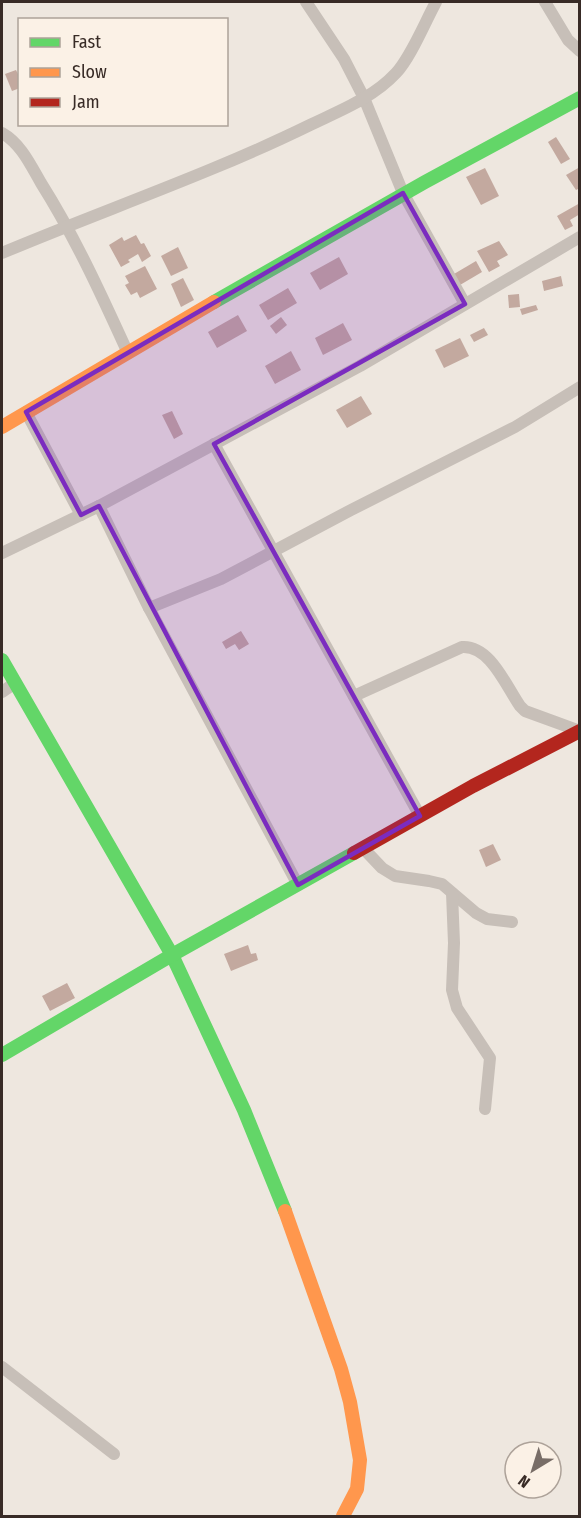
<svg xmlns="http://www.w3.org/2000/svg" width="581" height="1518" viewBox="0 0 581 1518" font-family="'Fira Sans Condensed',sans-serif">
  <style>
    .building { fill: #c3a99f }
    .lines { fill: none; stroke-linecap: round; stroke-linejoin: round }
    .street { stroke: #c7bfb8; stroke-width: 12 }
    .fast { stroke: #63d668; stroke-width: 14 }
    .slow { stroke: #ff974d; stroke-width: 14 }
    .jam { stroke: #b3261e; stroke-width: 14 }
    .marked { fill: #7b2cbf; fill-opacity: 0.2; stroke: #7b2cbf; stroke-width: 4.5; stroke-linejoin: round }
  </style>
  <rect width="100%" height="100%" fill="#eee7df"/>
  <!-- building -->
  <g class="building">
    <polygon points="16,70 20,78 20,88 12,91 5,74"/>
    <polygon points="556,137 570,159 561,164 548,142"/>
    <polygon points="580,167 580,188 576,190 566,175"/>
    <polygon points="485,168 499,196 481,205 466,177"/>
    <polygon points="580,203 580,214 570,220 573,226 565,230 557,216"/>
    <polygon points="136,235 141,244 144,243 151,256 142,262 138,254 128,260 130,262 121,267 109,245 122,237 124,241"/>
    <polygon points="499,241 508,255 497,261 500,266 489,272 477,251"/>
    <polygon points="178,247 188,268 171,276 161,256"/>
    <polygon points="339,257 348,274 320,290 310,273"/>
    <polygon points="476,261 482,272 460,285 454,274"/>
    <polygon points="145,266 157,289 140,298 137,292 131,295 125,285 129,283 125,276"/>
    <polygon points="561,276 563,286 544,291 542,281"/>
    <polygon points="183,278 194,300 181,307 171,284"/>
    <polygon points="288,288 297,303 268,320 259,305"/>
    <polygon points="519,294 520,307 509,308 508,295"/>
    <polygon points="536,305 538,310 522,315 520,309"/>
    <polygon points="238,315 247,331 217,348 208,332"/>
    <polygon points="281,317 287,325 276,334 270,326"/>
    <polygon points="343,323 352,340 323,355 315,338"/>
    <polygon points="484,328 488,335 474,342 470,335"/>
    <polygon points="460,338 469,356 444,368 435,350"/>
    <polygon points="291,351 301,370 275,384 265,366"/>
    <polygon points="361,396 372,414 347,428 336,410"/>
    <polygon points="172,411 183,434 174,439 162,415"/>
    <polygon points="241,631 249,644 239,650 235,644 226,649 222,642"/>
    <polygon points="493,844 501,860 486,867 479,850"/>
    <polygon points="248,945 251,954 256,953 258,960 231,971 224,954"/>
    <polygon points="67,983 75,998 50,1011 42,996"/>
  </g>
  <g class="lines">
    <!-- street -->
    <g class="street">
      <polyline points="306,2 344,59 364,98 403,193 465,304"/>
      <polyline points="545,2 568,40 580,51"/>
      <path d="M2,133C21,144 30,164 41,183C75,237 101,294 127,351"/>
      <path d="M2,253C104,210 210,174 310,125C339,111 373,98 396,73C411,57 425,22 436,2"/>
      <polyline points="26,412 81,515"/>
      <polyline points="214,444 420,816"/>
      <polyline points="99,506 149,608 298,885"/>
      <polyline points="2,553 99,506 360,366 580,237"/>
      <polyline points="149,608 221,579 351,510 515,427 580,387"/>
      <polyline points="2,692 15,683"/>
      <path d="M354,696L462,647C490,645 506,686 520,706L525,711L580,731"/>
      <polyline points="363,848 382,868 395,876 429,881 442,884 476,913 487,919 512,922"/>
      <polyline points="452,893 454,943 452,990 457,1008 490,1058 485,1109"/>
      <polyline points="2,1367 114,1454"/>
    </g>
    <!-- fast -->
    <g class="fast">
      <polyline points="214,302 425,182 580,98"/>
      <polyline points="2,660 172,955 244,1110 285,1211"/>
      <polyline points="2,1055 172,955 354,853"/>
    </g>
    <!-- slow -->
    <g class="slow">
      <polyline points="2,427 214,302"/>
      <polyline points="285,1211 341,1369 350,1402 360,1460 357,1489 343,1516"/>
    </g>
    <!-- jam -->
    <polyline class="jam" points="354,853 473,786 580,731"/>
  </g>
  <!-- marked area -->
  <path class="marked" d="M403,193L465,304L214,444L420,816L298,885L99,506L81,515L26,412Z"/>
  <!-- border -->
  <rect width="581" height="1518" fill="none" stroke="#382b26" stroke-width="6"/>
  <!-- legend -->
  <rect x="18" y="18" width="210" height="108" fill="#fbf1e6" stroke="#ada299" stroke-width="1.5"/>
  <rect x="30" y="38" width="30" height="9" fill="#63d668" stroke="#ada299" stroke-width="1.5"/>
  <text x="72" y="48" font-size="18" fill="#382b26">Fast</text>
  <rect x="30" y="68" width="30" height="9" fill="#ff974d" stroke="#ada299" stroke-width="1.5"/>
  <text x="72" y="78" font-size="18" fill="#382b26">Slow</text>
  <rect x="30" y="98" width="30" height="9" fill="#b3261e" stroke="#ada299" stroke-width="1.5"/>
  <text x="72" y="108" font-size="18" fill="#382b26">Jam</text>
  <!-- north arrow -->
  <g transform="translate(533 1470) rotate(218)"><circle r="28" fill="#fbf1e6" stroke="#ada299" stroke-width="1.5"/>
  <path d="M0-4.5L10 22L0 15L-10 22Z" fill="#786d67"/>
  <text y="-9" font-size="16" font-weight="bold" text-anchor="middle" fill="#382b26">N</text>
  </g>
</svg>
